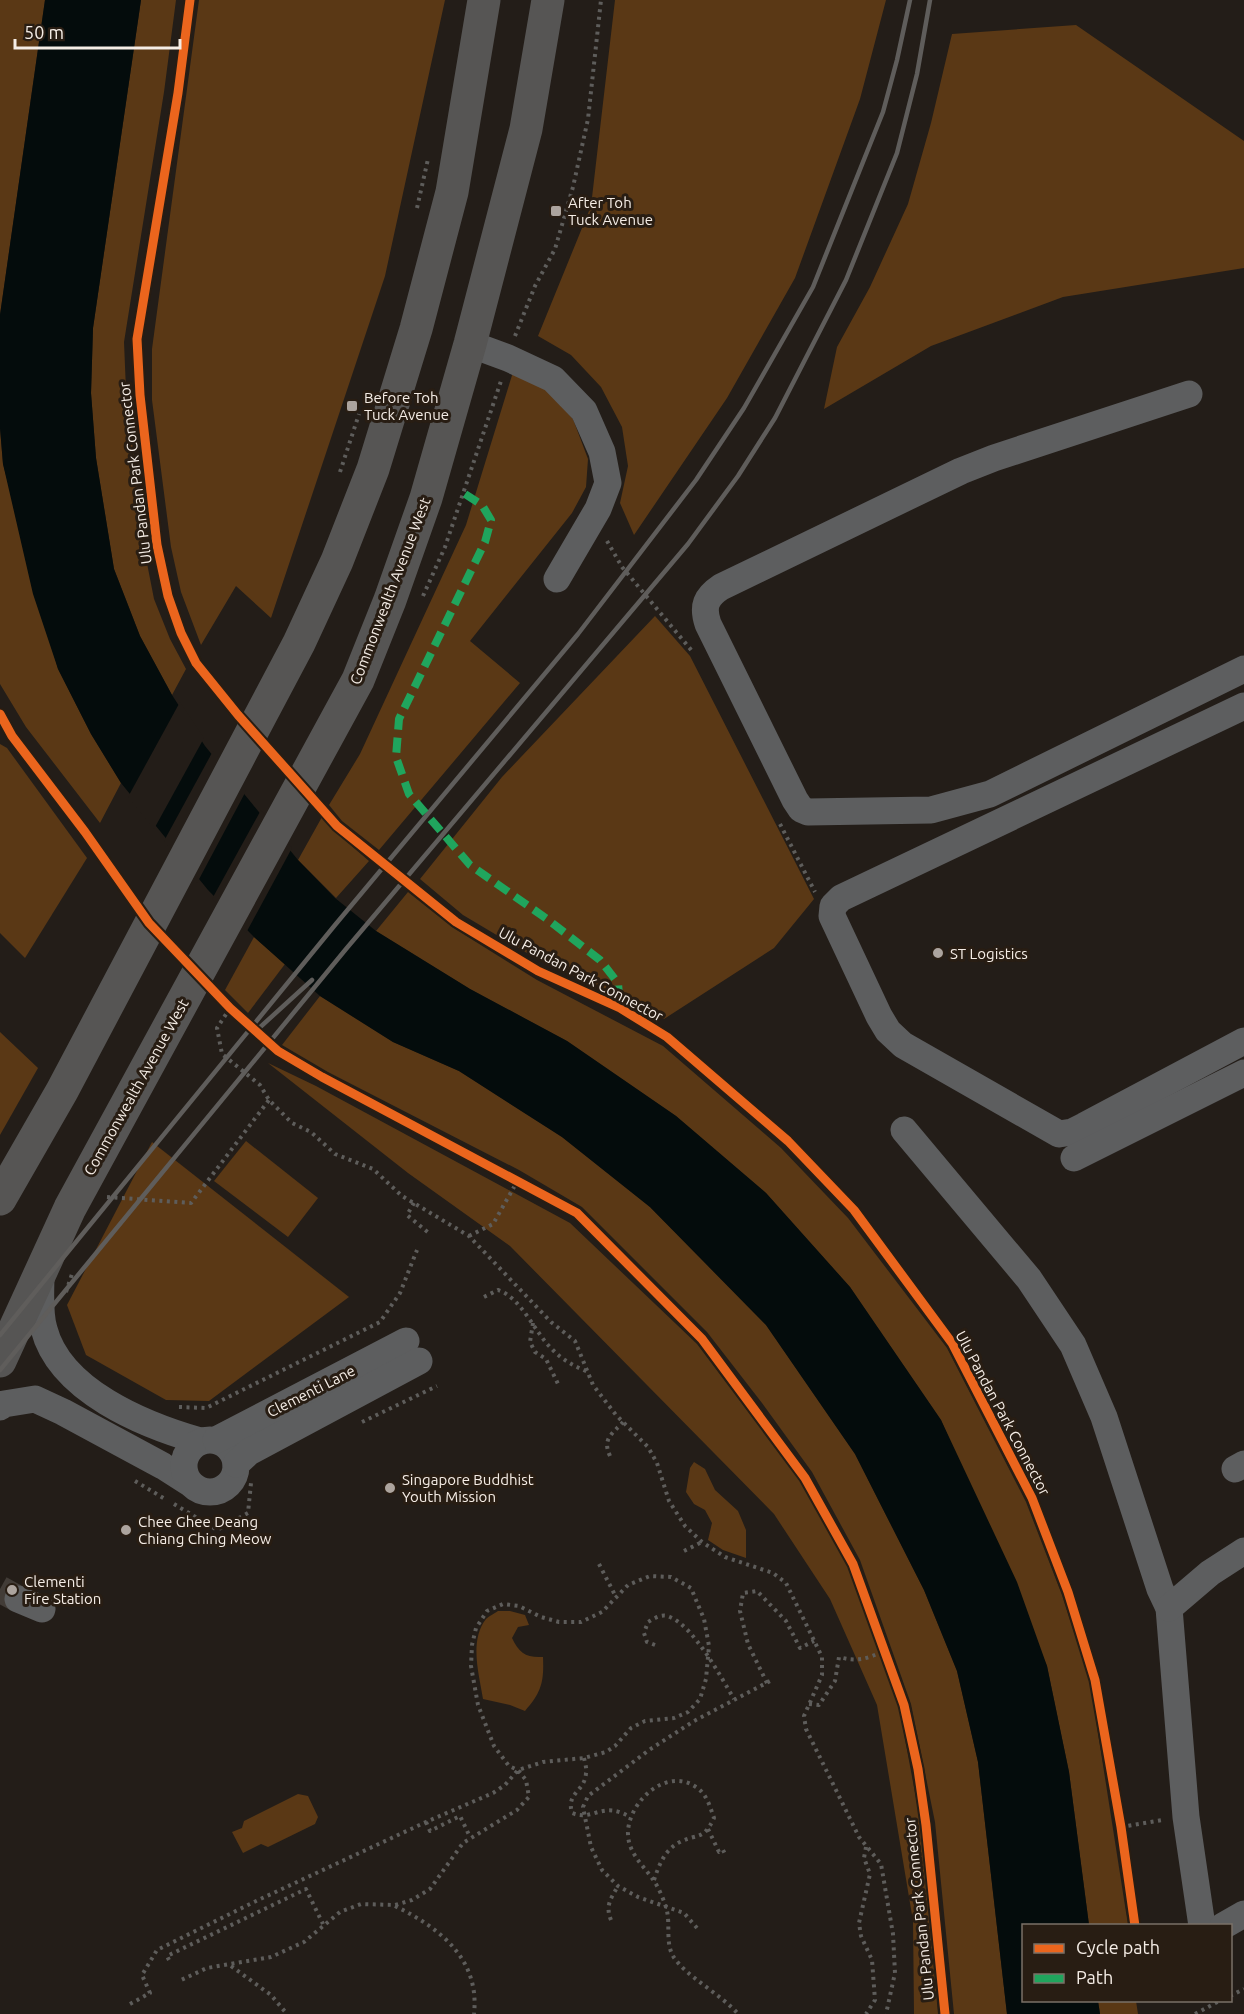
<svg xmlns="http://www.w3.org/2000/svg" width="1244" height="2014" viewBox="0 0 1244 2014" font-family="Ubuntu,sans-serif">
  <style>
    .green { fill: #5a3815 }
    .water { fill: #040c0c }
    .pier { fill: #231d18 }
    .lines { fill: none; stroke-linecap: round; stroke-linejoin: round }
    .minor-tunnel { stroke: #423c37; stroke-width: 27; stroke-dasharray: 27 14; stroke-linecap: butt }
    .path { stroke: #5e5d5b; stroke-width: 4; stroke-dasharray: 3 4.5; stroke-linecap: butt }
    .minor { stroke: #5d5e5f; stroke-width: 27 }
    .major { stroke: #565554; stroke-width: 33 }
    .rail { stroke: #5f5d5b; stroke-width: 4.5 }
    .quiet { stroke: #20a55d; stroke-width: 8; stroke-dasharray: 15 8; stroke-linecap: butt }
    .cycleway-casing { stroke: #281d13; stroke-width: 13 }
    .cycleway { stroke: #eb651d; stroke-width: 9 }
    .poi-dot { fill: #aca49e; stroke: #281d13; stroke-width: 2 }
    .labels { text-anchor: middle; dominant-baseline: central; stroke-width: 6; stroke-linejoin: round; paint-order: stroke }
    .poi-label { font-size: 15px; fill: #f5ede6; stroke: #281d13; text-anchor: start }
    .street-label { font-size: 15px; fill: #f5ede6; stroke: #281d13 }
  </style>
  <rect width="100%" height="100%" fill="#231d18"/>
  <!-- green -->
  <g class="green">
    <polygon points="0,0 45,0 0,315"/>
    <polygon points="141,0 176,0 164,92 124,342 126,390 145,553 154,599 170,639 186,669 172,695 140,636 114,569 96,458 91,393 93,328"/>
    <polygon points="199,0 445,0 385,276 271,618 236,586 201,645 181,592 171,547 152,400 152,349"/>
    <polygon points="615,0 886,0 860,99 795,278 727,398 634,535 620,503 628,466 622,427 601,387 571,355 538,336 591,206"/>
    <polygon points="1076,25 1244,141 1244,268 1063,297 931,346 824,409 837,347 870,287 908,204 931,123 952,34"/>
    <polygon points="513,372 546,388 573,419 588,459 586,487 572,513 470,641 520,683 379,850 342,821 329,805 360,754 466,525"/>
    <polygon points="0,428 3,464 58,669 91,734 121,783 100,823 26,727 0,684"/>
    <polygon points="655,616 690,656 814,899 774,948 664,1019 615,993 542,962 463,915 420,879 502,777"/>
    <polygon points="0,744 7,748 87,858 25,958 0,933"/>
    <polygon points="322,817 333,830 369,861 336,898 298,860"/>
    <polygon points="408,892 452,927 537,980 663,1046 781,1148 848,1218 947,1348 1026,1502 1062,1595 1090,1682 1128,1925 1089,1925 1069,1772 1047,1666 941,1420 850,1287 766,1193 676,1116 567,1041 470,989 376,931"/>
    <polygon points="254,937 285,964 248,1013 225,990"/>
    <polygon points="320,996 393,1042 459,1071 562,1137 650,1207 766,1325 855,1454 924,1590 957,1671 978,1762 1007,2014 954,2014 935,1822 911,1704 860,1560 812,1472 762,1403 707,1332 582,1207 519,1170 328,1072 282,1045"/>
    <polygon points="0,1032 38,1068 0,1135"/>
    <polygon points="268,1063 316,1086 570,1223 697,1344 800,1481 848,1567 899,1707 921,1825 938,2014 914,2014 913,1921 877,1705 830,1599 774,1514 510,1246 408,1173"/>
    <polygon points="246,1141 318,1198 288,1237 214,1181"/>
    <polygon points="152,1142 349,1297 209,1401 166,1400 86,1355 67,1305"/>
    <polygon points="694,1462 705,1469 715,1490 738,1511 746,1530 746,1558 723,1550 708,1540 712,1523 705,1510 694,1504 686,1492 690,1468"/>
    <path d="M498,1611H510L525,1615L529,1625L518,1627L512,1638C519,1653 526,1658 543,1657C544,1681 542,1692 525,1711L510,1705L483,1699C479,1674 469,1641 486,1619C489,1616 495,1613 498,1611Z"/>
    <polygon points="298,1794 308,1796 318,1817 315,1824 268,1847 261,1844 243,1853 232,1832 242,1828 244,1821"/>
    <polygon points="1098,2001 1136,2001 1138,2014 1100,2014"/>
  </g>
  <!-- water -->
  <polygon class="water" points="45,0 141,0 93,328 91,393 96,458 114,569 140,636 172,695 205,746 298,860 335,898 376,931 470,989 567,1041 676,1116 766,1193 850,1287 941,1420 1017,1582 1047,1666 1069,1772 1089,1925 1024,1926 1024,2000 1098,2001 1100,2014 1007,2014 978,1762 957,1671 924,1590 855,1454 766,1325 650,1207 562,1137 459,1071 393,1042 320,996 254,937 208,890 121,783 91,734 58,669 33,594 3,464 0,428 0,315"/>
  <!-- pier -->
  <g class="pier">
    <polygon points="180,702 204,738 154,829 128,797"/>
    <polygon points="213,751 246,791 197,883 164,841"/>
    <polygon points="261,810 292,848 246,933 212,899"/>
  </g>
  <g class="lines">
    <!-- minor-tunnel -->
    <polyline class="minor-tunnel" points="0,1589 18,1599"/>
    <!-- path -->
    <g class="path">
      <polyline points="417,208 428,159"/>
      <polyline points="515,336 535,286 555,249 573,187 588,119 601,0"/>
      <polyline points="340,472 359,414"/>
      <polyline points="607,541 622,567 692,651"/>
      <polyline points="423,596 445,547 501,381"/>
      <polyline points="780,824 815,892"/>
      <polyline points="230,1008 217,1028 222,1054 260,1085 269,1100 292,1123 311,1132 335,1154 373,1169 402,1196 469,1236 551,1322 575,1341 593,1385 616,1415 648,1447 657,1463 669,1501 685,1526 702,1542 725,1557 773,1573 786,1583 822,1657 822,1675 804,1716 806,1729 859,1837 881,1864 893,1934 895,1973 886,2014"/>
      <polyline points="107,1197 191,1203 269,1100"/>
      <polyline points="414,1203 407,1215 430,1234"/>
      <polyline points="469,1236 493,1224 518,1180"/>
      <polyline points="66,1292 72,1274"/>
      <path d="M484,1297L498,1290C521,1297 535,1333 552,1349C562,1360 574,1366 588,1372"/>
      <polyline points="533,1323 530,1342 535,1352 546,1359 559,1386"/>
      <polyline points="179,1407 206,1408 380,1322 400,1293 417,1250"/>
      <polyline points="362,1422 437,1386"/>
      <path d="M610,1456C602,1439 612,1434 623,1422"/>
      <polyline points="135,1481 165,1499"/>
      <polyline points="174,1504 217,1530 248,1513 251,1483"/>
      <polyline points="684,1551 702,1542"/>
      <polyline points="599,1564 616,1597"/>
      <path d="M655,1645L647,1642L644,1633L648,1622C655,1618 662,1613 670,1617C694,1627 721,1677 734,1699"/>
      <polyline points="767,1683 748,1644 740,1611 743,1593 757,1591 786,1621 800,1648 814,1641"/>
      <path d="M809,1704L819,1705L835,1681L839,1657C857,1662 868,1659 885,1650"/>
      <path d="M584,1758C585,1763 587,1769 586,1773C585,1792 566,1792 572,1813C593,1822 602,1800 630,1817"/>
      <polyline points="426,1822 430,1831 460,1816 470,1837"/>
      <polyline points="1121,1827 1162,1820"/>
      <polyline points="708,1829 719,1852 723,1850 726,1856"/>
      <polyline points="866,1847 864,1858 870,1874 859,1923 861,1936 872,1960 875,2000 866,2014"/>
      <path d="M654,1880C659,1865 665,1849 680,1842C698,1833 703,1841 714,1818C710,1807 707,1794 696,1787C667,1767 630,1800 628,1831C627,1851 641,1863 652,1878C658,1886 663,1898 666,1907C671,1923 665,1942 673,1956C685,1976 721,1994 738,2014"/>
      <path d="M395,1906C440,1928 480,1959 474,2014"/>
      <path d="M611,1920C605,1906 611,1898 618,1886"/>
      <polyline points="697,1928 684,1913 638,1897 618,1886 602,1870 591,1847 583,1807 588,1796 649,1750 694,1721 772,1680"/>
      <polyline points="169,1960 167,1956 306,1889 323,1924"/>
      <polyline points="231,1966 271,1995 287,2014"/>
      <polyline points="1230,1996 1244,1989"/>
      <polyline points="130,2004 150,1993 142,1975 157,1950 254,1902 426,1822 493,1793 505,1785 518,1770 543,1762 584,1758 606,1752 615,1746 631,1728 645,1721 674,1718 688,1712 700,1699 706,1679 709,1646 704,1619 691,1588 671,1577 650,1576 628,1585 602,1612 581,1622 559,1622 541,1617 519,1606 503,1604 487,1611 476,1628 472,1645 471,1666 478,1705 494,1746 509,1766 518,1770 526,1780 529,1797 517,1810 463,1843 430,1889 412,1900 395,1905 361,1904 340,1912 304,1942 271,1957 207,1968 179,1981"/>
      <polyline points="1195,2014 1221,2000"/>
    </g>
    <!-- minor -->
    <g class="minor">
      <polyline points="470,344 508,358 553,379 584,411 602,452 608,483 598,509 557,579"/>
      <path d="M1189,394L994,458L961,471L721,587C706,597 702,606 708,624L795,800L801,809L808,812L931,810L990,794L1244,669"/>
      <polyline points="1244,706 841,898 833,906 832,916 879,1016 888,1031 903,1045 1059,1134 1072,1132 1084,1126 1244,1041"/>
      <polyline points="904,1130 1029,1279 1073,1345 1104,1417 1160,1589 1169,1608 1186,1817 1202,1926"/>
      <polyline points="1074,1158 1244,1073"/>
      <path d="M41,1273C41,1290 39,1314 44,1329C60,1391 144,1425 200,1441"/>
      <polyline points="0,1407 4,1404 35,1399 63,1412 163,1466 188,1482"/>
      <circle cx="210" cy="1466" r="26"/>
      <polyline points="216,1440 406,1341"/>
      <polyline points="236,1464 249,1452 419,1361"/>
      <polyline points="1235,1469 1244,1464"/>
      <polyline points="18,1599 42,1609"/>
      <polyline points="1169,1608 1210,1573 1244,1551"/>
      <polyline points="1223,1926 1244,1914"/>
    </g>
    <!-- major -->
    <g class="major">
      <polyline points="0,1199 62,1091 299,643 337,561 373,469 416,329 452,192 484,0"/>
      <polyline points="0,1361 70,1208 358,680 390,600 426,498 470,344 526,129 548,0"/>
    </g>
    <!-- rail -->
    <g class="rail">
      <polyline points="257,1030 312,980"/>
      <polyline points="0,1335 335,925 578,634 696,480 744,408 813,287 883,112 897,60 910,0"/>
      <polyline points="0,1370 346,949 688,544 738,476 775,418 846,280 897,153 917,74 930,0"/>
    </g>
    <!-- quiet -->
    <polyline class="quiet" points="465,494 482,505 491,520 485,542 399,719 396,757 409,794 470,865 547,919 600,960 618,983 620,1008"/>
    <!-- cycleway casing -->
    <g class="cycleway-casing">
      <g id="cycleway">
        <polyline points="190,0 178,93 137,339 140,395 157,545 168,596 181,633 196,663 238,715 337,826 456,922 538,971 620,1008 667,1037 788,1141 854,1210 952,1343 1032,1498 1068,1592 1095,1680 1121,1827 1135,1926"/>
        <polyline points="0,714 12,736 85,832 149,923 230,1008 278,1051 322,1077 577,1213 702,1339 805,1478 853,1564 904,1705 918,1769 926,1825 945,2014"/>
      </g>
    </g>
    <!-- cycleway -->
    <use href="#cycleway" class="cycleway"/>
  </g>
  <!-- markers -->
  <g class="poi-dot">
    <rect x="550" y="205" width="12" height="12" rx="3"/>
    <rect x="346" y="400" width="12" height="12" rx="3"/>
    <circle cx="938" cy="953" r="6"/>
    <circle cx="390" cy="1488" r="6"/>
    <circle cx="126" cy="1530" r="6"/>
    <circle cx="12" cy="1590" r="6"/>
  </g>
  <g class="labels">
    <!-- poi labels -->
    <g class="poi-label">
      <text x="568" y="202">After Toh<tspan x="568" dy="17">Tuck Avenue</tspan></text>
      <text x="364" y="397">Before Toh<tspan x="364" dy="17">Tuck Avenue</tspan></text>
      <text x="950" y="953">ST Logistics</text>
      <text x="402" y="1479">Singapore Buddhist<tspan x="402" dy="17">Youth Mission</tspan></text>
      <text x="138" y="1521">Chee Ghee Deang<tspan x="138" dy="17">Chiang Ching Meow</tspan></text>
      <text x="24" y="1581">Clementi<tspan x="24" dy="17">Fire Station</tspan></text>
    </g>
    <!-- street labels -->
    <g class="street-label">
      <text transform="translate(135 473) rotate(-97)">Ulu Pandan Park Connector</text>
      <text transform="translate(390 591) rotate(-69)">Commonwealth Avenue West</text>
      <text transform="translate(581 974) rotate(28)">Ulu Pandan Park Connector</text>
      <text transform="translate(136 1087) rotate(-61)">Commonwealth Avenue West</text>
      <text transform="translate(311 1391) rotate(-27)">Clementi Lane</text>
      <text transform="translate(1003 1413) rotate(62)">Ulu Pandan Park Connector</text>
      <text transform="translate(919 1909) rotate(-96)">Ulu Pandan Park Connector</text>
    </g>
  </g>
  <!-- legend -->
  <rect x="1022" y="1924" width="210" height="78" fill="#281d13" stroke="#7a7067" stroke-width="1.5"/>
  <rect x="1034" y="1944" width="30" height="9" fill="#eb651d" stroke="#7a7067" stroke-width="1.5"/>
  <text x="1076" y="1954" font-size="18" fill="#f5ede6">Cycle path</text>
  <rect x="1034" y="1974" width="30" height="9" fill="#20a55d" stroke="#7a7067" stroke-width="1.5"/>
  <text x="1076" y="1984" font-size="18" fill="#f5ede6">Path</text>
  <!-- scale -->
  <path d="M15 39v9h165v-9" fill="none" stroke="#f5ede6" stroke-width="3"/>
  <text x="24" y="39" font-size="18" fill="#f5ede6" stroke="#281d13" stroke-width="4.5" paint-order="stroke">50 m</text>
</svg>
